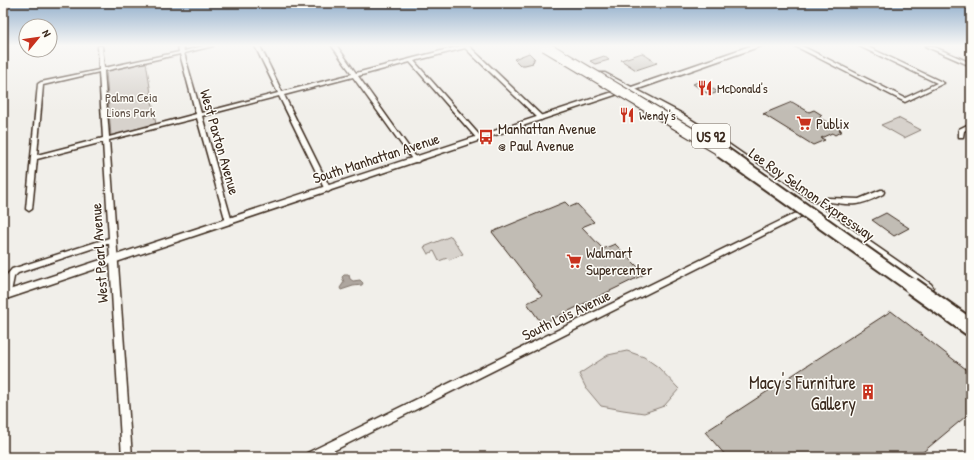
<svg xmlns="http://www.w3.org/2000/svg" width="974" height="460" viewBox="0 0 974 460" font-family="'Patrick Hand',sans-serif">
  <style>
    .green { fill: #d7d2cc; stroke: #897e75 }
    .water { fill: #aea69f; stroke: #80746b }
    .building { fill: #c1bcb4; stroke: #3b2a1e }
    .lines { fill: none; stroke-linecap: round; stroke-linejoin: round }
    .minor-casing { stroke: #3b2a1e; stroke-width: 3 }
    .tertiary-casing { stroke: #3b2a1e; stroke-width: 3 }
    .secondary-casing { stroke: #3b2a1e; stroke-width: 3 }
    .primary-casing { stroke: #3b2a1e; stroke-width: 3 }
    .minor { fill: #fdfcf7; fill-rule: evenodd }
    .tertiary { fill: #fdfcf7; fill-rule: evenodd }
    .secondary { fill: #fdfcf7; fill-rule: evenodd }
    .primary { fill: #fdfcf7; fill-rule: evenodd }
    .motorway-bridge-far2-casing { stroke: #3b2a1e; stroke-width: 12; stroke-linecap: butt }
    .motorway-bridge-far1-casing { stroke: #3b2a1e; stroke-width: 16; stroke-linecap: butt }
    .motorway-bridge-casing { stroke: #3b2a1e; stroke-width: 20; stroke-linecap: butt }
    .motorway-bridge-far2 { stroke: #fdfcf7; stroke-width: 10 }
    .motorway-bridge-far1 { stroke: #fdfcf7; stroke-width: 12 }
    .motorway-bridge { stroke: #fdfcf7; stroke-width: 16 }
    .labels { text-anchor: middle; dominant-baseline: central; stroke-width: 3; stroke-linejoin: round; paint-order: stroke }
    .far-poi-label { font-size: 13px; fill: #3b2a1e; stroke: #fdfcf7; text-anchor: start }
    .far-park-label { font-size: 13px; fill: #62544a; stroke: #fdfcf7 }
    .shield { fill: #fdfcf7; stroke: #75695f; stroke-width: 1 }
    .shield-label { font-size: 14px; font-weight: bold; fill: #3b2a1e }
    .poi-label { font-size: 15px; fill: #3b2a1e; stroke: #fdfcf7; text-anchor: start }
    .street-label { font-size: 15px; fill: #3b2a1e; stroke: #fdfcf7 }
    .near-poi-label { font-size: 18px; fill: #3b2a1e; stroke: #fdfcf7; text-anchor: end }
  </style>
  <rect width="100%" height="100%" fill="#f1efea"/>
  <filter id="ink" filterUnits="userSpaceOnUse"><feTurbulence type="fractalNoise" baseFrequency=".025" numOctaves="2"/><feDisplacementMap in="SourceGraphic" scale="8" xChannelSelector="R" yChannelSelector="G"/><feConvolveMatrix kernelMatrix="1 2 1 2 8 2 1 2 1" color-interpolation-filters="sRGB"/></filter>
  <g filter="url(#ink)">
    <!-- green -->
    <g class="green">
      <polygon points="146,62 156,125 111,136 106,71"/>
      <polygon points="898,118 921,130 904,138 881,125"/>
      <polygon points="451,236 463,254 449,260 447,258 439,261 434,251 428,254 424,247"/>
      <polygon points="627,351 644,357 658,367 679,389 664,406 644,413 623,410 601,406 586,388 579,374 608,355"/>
    </g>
    <!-- water -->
    <polygon class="water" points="344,275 349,275 350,279 353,281 360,280 363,283 362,285 353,286 341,290 340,288 344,282 342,277"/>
    <!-- building -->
    <g class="building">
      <polygon points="529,53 535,59 533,59 534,61 532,62 533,63 525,65 520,65 514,59"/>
      <polygon points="642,53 657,63 636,70 621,60"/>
      <polygon points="604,56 609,60 595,64 590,61"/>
      <polygon points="700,81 718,92 710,95 693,84"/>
      <polygon points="792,102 809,112 814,110 822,115 819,118 841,129 839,130 842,131 835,135 832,133 821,138 825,140 813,145 763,114"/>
      <polygon points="565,202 570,207 577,204 594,222 582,227 603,249 615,244 645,274 542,324 527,303 542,296 492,232"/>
      <polygon points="886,213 909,228 894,236 872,220"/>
      <polygon points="891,311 971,373 971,412 917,457 727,457 705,432"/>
    </g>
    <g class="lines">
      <!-- minor casing -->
      <g class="minor-casing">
        <g id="minor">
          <path d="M98,46H102L104,68L179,52L178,46H182L184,51L203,46H213L184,53L201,113L278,93L255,46H260L282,92L352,74L332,46H337L356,73L460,46H469L544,118L541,120L539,119L465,48L414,61L482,138V140H478L410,62L358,76L418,160L419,161L418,162H414L353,77L284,95L331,190L328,192L325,190L279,96L202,116L232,222L229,224L226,222L197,118L109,140L132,457H122L109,243L18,273L14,277L10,297L7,298L4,297L3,295L6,276L12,269L109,238L103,142L37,159L32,209L29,211L26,209L38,84L41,82L99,70ZM180,54L196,114L109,137L104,71ZM99,72L103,138L37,155L43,85Z"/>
          <polygon points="795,46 802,46 905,98 937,83 859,46 866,46 944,83 905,102"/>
          <polygon points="925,46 932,46 971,63 971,66"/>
          <polygon points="971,123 971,127 964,131 963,137 959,137 959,129"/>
          <path d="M881,190H883L884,192L883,194C875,198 866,203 856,204C847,205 839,203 830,202L321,457H306L307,453L827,198L859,199Z"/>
        </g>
      </g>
      <!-- tertiary casing -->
      <g class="tertiary-casing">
        <polygon id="tertiary" points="619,90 621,91 621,93 3,300 3,292"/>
      </g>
      <!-- secondary casing -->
      <g class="secondary-casing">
        <polygon id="secondary" points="750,46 761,46 624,94 618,94 617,92"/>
      </g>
      <!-- primary casing -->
      <g class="primary-casing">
        <polygon id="primary" points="599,73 605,73 679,112 714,134 931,284 933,287 931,290 927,292 923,290 708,138 673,116 599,77"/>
      </g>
      <!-- minor -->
      <use href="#minor" class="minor"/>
      <!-- tertiary -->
      <use href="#tertiary" class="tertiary"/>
      <!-- secondary -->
      <use href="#secondary" class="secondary"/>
      <!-- primary -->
      <use href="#primary" class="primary"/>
      <!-- motorway-bridge-far2 casing -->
      <g class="motorway-bridge-far2-casing">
        <polyline id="motorway-bridge-far2" points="545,46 723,152"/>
      </g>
      <!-- motorway-bridge-far1 casing -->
      <g class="motorway-bridge-far1-casing">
        <polyline id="motorway-bridge-far1" points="721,151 913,287"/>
      </g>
      <!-- motorway-bridge casing -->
      <g class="motorway-bridge-casing">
        <polyline id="motorway-bridge" points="912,286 971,328"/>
      </g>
      <!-- motorway-bridge-far2 -->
      <use href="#motorway-bridge-far2" class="motorway-bridge-far2"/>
      <!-- motorway-bridge-far1 -->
      <use href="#motorway-bridge-far1" class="motorway-bridge-far1"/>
      <!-- motorway-bridge -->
      <use href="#motorway-bridge" class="motorway-bridge"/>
    </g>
  </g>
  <!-- sky -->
  <linearGradient id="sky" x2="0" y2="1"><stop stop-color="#91aecb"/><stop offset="0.41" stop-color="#f9f8f6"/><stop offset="1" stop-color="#f9f8f6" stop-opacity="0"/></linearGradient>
  <rect width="974" height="111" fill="url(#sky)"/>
  <!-- icons -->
  <defs>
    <g id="restaurant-bare" transform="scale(1.2)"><path d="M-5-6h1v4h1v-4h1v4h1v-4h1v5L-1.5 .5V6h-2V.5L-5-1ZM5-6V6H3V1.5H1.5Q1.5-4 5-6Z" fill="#c8321e" stroke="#fdfcf7" stroke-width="2.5" paint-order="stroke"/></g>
    <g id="supermarket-bare" transform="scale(1.2)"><path d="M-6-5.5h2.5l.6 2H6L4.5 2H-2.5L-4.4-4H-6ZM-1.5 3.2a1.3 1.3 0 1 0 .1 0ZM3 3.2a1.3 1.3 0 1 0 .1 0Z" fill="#c8321e" stroke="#fdfcf7" stroke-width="2.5" paint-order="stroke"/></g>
    <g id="bus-bare" transform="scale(1.2)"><path d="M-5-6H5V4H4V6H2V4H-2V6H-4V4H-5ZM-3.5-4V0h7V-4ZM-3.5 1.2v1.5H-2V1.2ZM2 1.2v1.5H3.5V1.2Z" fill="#c8321e" stroke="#fdfcf7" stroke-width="2.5" paint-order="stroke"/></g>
    <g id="building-bare" transform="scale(1.2)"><path d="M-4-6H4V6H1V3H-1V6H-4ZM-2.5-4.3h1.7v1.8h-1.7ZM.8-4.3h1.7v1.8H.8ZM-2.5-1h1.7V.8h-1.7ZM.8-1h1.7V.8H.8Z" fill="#c8321e" stroke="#fdfcf7" stroke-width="2.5" paint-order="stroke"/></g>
  </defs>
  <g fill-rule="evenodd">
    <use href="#restaurant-bare" x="705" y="88"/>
    <use href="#restaurant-bare" x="627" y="115"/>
    <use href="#supermarket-bare" x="804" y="123"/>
    <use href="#bus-bare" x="486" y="137"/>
    <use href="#supermarket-bare" x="574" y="261"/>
    <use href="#building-bare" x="868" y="392"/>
  </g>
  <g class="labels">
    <!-- far-poi labels -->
    <g class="far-poi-label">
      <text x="717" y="88">McDonald's</text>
      <text x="639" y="115">Wendy's</text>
    </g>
    <!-- far-park labels -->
    <g class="far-park-label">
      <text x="131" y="97">Palma Ceia<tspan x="131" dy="15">Lions Park</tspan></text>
    </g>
    <!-- shield labels -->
    <rect class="shield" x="692" y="124" width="38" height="24" rx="3"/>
    <g class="shield-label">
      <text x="711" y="136">US 92</text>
    </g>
    <!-- poi labels -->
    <g class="poi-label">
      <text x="816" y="123">Publix</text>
      <text x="498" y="128">Manhattan Avenue<tspan x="498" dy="17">@ Paul Avenue</tspan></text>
      <text x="586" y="252">Walmart<tspan x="586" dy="17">Supercenter</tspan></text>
    </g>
    <!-- street labels -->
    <g class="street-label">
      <text transform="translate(220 142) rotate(74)">West Paxton Avenue</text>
      <text transform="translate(376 158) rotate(-18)">South Manhattan Avenue</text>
      <text transform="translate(812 194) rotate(35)">Lee Roy Selmon Expressway</text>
      <text transform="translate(99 253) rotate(-94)">West Pearl Avenue</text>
      <text transform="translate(566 315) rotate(-26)">South Lois Avenue</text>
    </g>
    <!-- near-poi labels -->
    <g class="near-poi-label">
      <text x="856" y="382">Macy's Furniture<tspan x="856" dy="21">Gallery</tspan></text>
    </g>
  </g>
  <!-- margin -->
  <rect width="974" height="460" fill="none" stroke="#fdfcf7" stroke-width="16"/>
  <rect x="8" y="8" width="958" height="444" fill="none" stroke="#3b2a1e" stroke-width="1.5" filter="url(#ink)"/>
  <!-- north arrow -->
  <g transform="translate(38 38) rotate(61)"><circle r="19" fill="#fdfcf7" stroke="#afa8a0"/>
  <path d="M0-3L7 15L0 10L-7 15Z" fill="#c8321e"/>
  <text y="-6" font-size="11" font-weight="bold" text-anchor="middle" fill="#3b2a1e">N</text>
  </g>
</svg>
